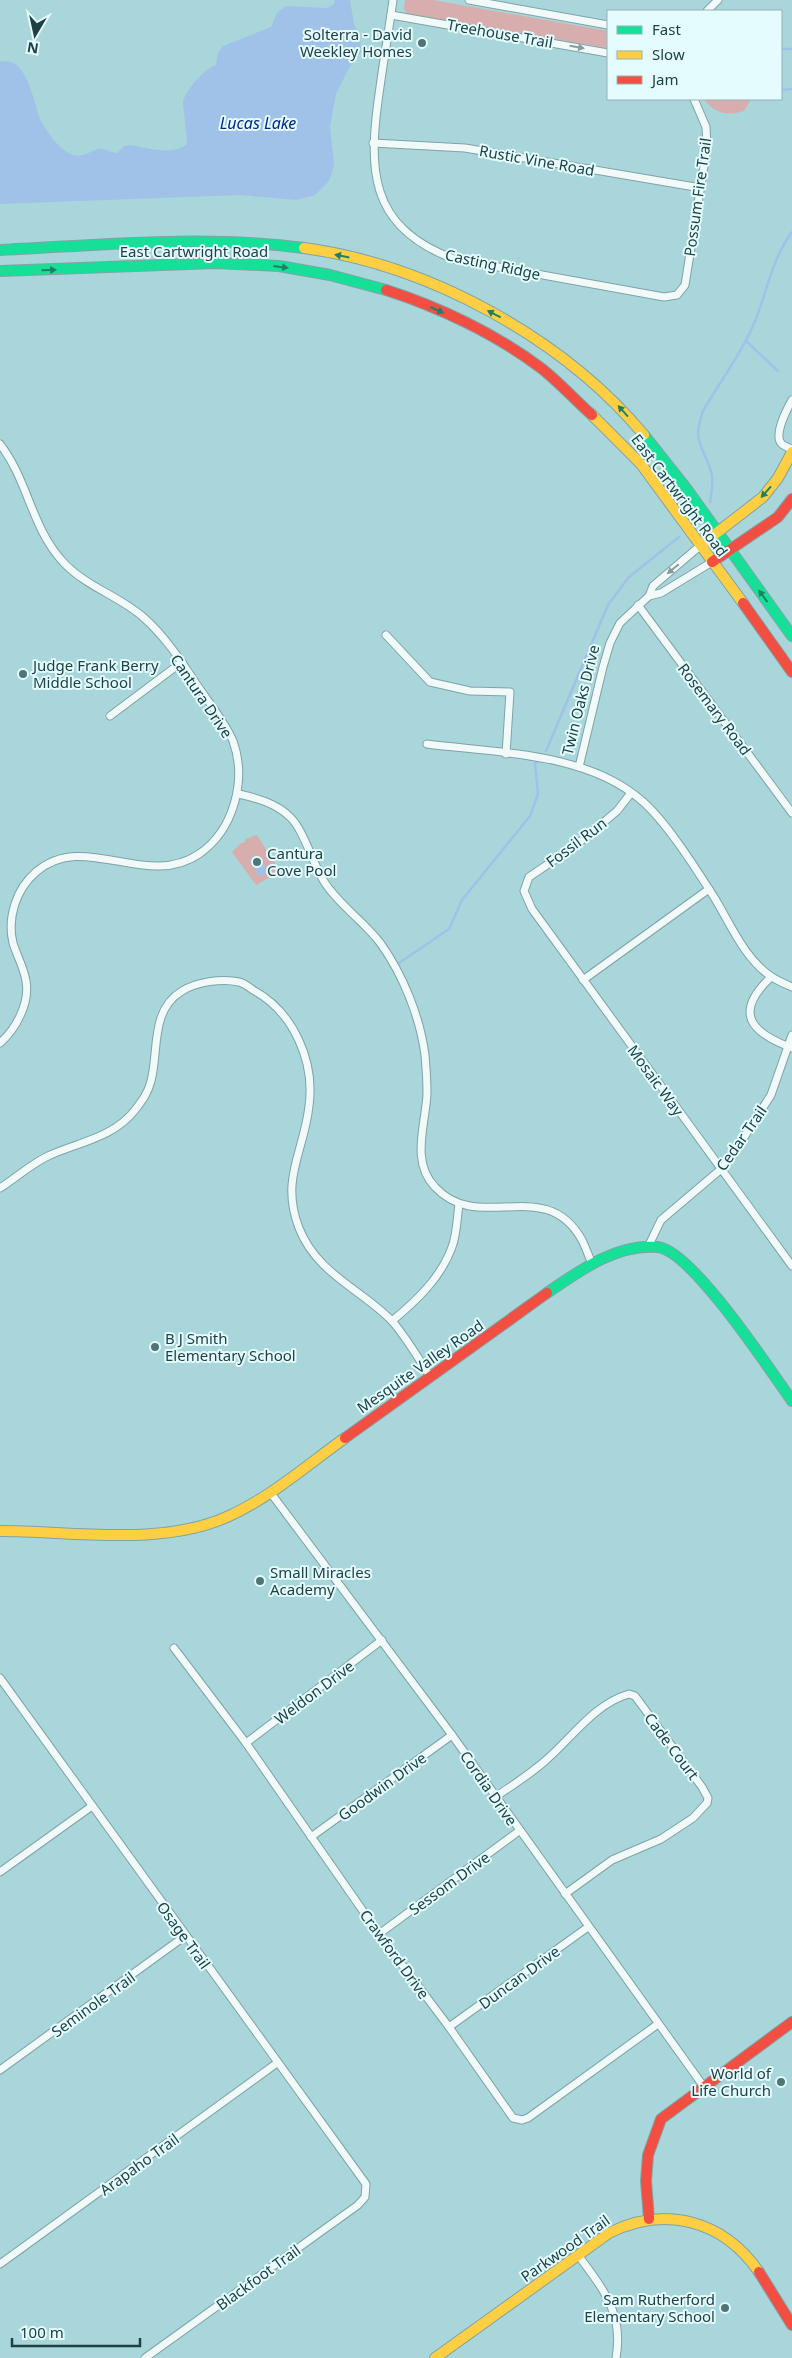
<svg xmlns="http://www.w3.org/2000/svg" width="792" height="2358" viewBox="0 0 792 2358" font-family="'Noto Sans',sans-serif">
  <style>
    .green { fill: #d7aead }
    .water { fill: #a0c2e9 }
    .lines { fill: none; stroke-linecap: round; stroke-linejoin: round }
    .stream { stroke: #a0c2e9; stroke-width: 2.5 }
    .street-casing { stroke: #7fa3a7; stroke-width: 9 }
    .fast-casing { stroke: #7fa3a7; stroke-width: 12 }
    .slow-casing { stroke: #7fa3a7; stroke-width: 12 }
    .jam-casing { stroke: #7fa3a7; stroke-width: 12 }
    .street { stroke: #f2f9f9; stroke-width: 7 }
    .fast { stroke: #16e098; stroke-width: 10 }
    .slow { stroke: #ffcf43; stroke-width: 10 }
    .jam { stroke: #f24e42; stroke-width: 10 }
    .oneway { fill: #889d9e }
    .oneway2 { fill: #1b8166 }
    .poi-dot { fill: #4e7578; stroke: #e5fcff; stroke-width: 2 }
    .labels { text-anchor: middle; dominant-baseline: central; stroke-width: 4; stroke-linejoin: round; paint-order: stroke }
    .street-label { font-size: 15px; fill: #1e4144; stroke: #e5fcff }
    .poi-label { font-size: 15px; fill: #1e4144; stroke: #e5fcff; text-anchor: start }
    .water-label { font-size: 16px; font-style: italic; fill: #01268a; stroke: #e5fcff }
  </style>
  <rect width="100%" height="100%" fill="#a8d6da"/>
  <!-- green -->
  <g class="green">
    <polygon points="405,0 433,0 608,31 608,48 408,14 404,9"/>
    <path d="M704,99H751L744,111C729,116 714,114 704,99Z"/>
    <polygon points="257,835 280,871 256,885 232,852 240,844 245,842 245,839"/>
  </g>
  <!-- water -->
  <g class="water">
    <path d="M335,0H350L354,24L360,36L361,52L350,66L336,94L330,126L334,164L332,173L329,181L315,195L296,200L240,195L0,204V62C26,53 34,103 40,119C46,131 60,151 73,155C83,158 90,151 99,149C105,148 111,153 117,153L124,146L131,145C147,148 173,156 187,144L183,102C185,91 205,68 216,65L218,53L223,46L271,27L277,13L286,6L327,8L334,4Z"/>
    <polygon points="259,856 267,870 263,876 259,876 250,861 251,857"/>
  </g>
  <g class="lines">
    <!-- stream -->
    <g class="stream">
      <polyline points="781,49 792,49"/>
      <polyline points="781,90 792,89"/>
      <polyline points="746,341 778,371"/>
      <path d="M710,502C712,492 714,481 711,471C702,443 692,443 703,411C719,383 739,357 752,328C767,296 770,261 792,232"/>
      <polyline points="546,751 608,605 629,577 679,537"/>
      <polyline points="399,963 449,929 462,900 530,816 538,794 535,764 539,759"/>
    </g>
    <!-- street casing -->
    <g class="street-casing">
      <g id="street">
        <path d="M393,0C389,29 384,58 380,87C368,167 367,227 454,259L664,297L677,295L685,285L707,147L706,127L694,99"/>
        <polyline points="469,0 608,25"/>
        <polyline points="707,11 718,0"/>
        <polyline points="391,15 608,53"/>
        <polyline points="373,143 465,148 701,188"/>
        <path d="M792,400C787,409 774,434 781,443C783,446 789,448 792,449"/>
        <path d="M0,444C29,482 31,528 64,563C87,587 119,596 143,617C164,635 182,662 197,685C209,703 225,722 233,741C247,780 234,830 199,854C146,890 84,830 36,872C16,889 7,918 13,943C17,956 24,968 26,981C30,1003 16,1029 0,1043"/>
        <polyline points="649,596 653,586 701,545"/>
        <polyline points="638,605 792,813"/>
        <polyline points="386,635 430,682 470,691 510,692 506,754"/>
        <polyline points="110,716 182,662"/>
        <path d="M427,744C496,753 586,752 641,800C666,821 696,869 714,897C730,923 745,960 772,977C778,981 785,984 792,987"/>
        <polyline points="579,767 603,667 610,643 620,623 649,596 661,593 712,562"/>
        <polyline points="631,793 617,811 575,846 529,877 524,891 532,909 792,1266"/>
        <path d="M239,794C256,798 276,803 290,817C304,830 313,865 325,883C340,906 365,922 381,944C403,975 420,1017 425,1055C426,1067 427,1081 427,1093C426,1124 410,1161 435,1187C479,1235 545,1174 582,1240C586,1248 589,1257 592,1264"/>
        <path d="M771,977C734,1012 749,1032 792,1048"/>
        <polyline points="583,980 709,889"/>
        <path d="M0,1188C16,1178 31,1164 48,1156C79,1142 113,1138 135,1110C142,1101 148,1093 151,1081C159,1051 150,1010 182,991C196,982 222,978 239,982C244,983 249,987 253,990C294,1012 315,1062 309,1106C304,1152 280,1179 299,1228C317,1274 361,1289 392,1321C406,1337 418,1358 430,1376"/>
        <polyline points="648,1247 661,1220 720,1170 732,1156 771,1095 792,1035"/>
        <path d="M392,1321C416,1301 441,1278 452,1247C457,1234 457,1218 459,1204"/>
        <polyline points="270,1492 452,1735 704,2087"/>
        <polyline points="174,1648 246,1743 379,1934 449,2027 513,2118 522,2120 528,2118 658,2024"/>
        <polyline points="0,1678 366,2184 365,2197 358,2205 145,2358"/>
        <polyline points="246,1743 382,1640"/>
        <path d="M495,1797C512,1786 530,1774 545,1761C572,1738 594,1704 629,1694L635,1696L702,1787L708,1798L707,1803L693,1818L661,1839L612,1860L565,1894"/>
        <polyline points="311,1837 452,1735"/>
        <polyline points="0,1872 92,1806"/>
        <polyline points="379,1934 519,1831"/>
        <polyline points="449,2027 588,1927"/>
        <polyline points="0,2070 185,1936"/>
        <path d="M578,2255C603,2289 624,2313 616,2358"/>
        <polyline points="0,2264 277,2063"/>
      </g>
    </g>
    <!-- fast casing -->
    <g class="fast-casing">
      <g id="fast">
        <path d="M0,250C101,245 204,235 304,248"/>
        <polyline points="0,271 216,263 279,266 330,275 386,290"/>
        <polyline points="644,435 686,488 792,636"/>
        <path d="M547,1293C579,1271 617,1243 658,1247C692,1251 770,1370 792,1401"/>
      </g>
    </g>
    <!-- slow casing -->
    <g class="slow-casing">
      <g id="slow">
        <path d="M304,248C429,265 563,338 644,435"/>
        <polyline points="592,415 641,464 743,603"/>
        <polyline points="701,545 763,497 778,478 792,452"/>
        <path d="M0,1531C72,1531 163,1547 229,1516C271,1497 307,1465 345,1438"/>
        <path d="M435,2358L609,2233C665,2205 723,2220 759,2272"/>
      </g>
    </g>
    <!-- jam casing -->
    <g class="jam-casing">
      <g id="jam">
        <path d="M386,290C439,307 496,334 541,368C559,382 575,400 592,415"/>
        <polyline points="712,562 778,517 792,499"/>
        <polyline points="743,603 792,672"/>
        <polyline points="345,1438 547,1293"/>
        <polyline points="649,2219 646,2181 648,2155 661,2119 792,2022"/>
        <polyline points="759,2272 792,2325"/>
      </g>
    </g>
    <!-- street -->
    <use href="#street" class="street"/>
    <!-- fast -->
    <use href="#fast" class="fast"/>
    <!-- slow -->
    <use href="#slow" class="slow"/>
    <!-- jam -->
    <use href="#jam" class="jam"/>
  </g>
  <!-- one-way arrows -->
  <defs><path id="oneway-solid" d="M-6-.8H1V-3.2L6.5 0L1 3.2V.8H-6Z" transform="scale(1.25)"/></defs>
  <g class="oneway">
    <use href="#oneway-solid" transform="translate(577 47) rotate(10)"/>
    <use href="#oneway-solid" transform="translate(673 569) rotate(140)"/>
  </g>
  <g class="oneway2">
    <use href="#oneway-solid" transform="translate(342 256) rotate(-169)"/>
    <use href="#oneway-solid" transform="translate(281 267) rotate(7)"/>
    <use href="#oneway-solid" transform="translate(49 270) rotate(-2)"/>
    <use href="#oneway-solid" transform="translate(437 310) rotate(24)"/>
    <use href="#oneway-solid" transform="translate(494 314) rotate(-153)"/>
    <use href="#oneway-solid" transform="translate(623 411) rotate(-132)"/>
    <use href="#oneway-solid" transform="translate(766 492) rotate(132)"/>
    <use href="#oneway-solid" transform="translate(763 596) rotate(-126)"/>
  </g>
  <!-- markers -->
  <g class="poi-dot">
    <circle cx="422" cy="43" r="5"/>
    <circle cx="23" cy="674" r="5"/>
    <circle cx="257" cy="862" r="5"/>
    <circle cx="155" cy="1347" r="5"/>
    <circle cx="260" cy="1581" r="5"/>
    <circle cx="781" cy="2082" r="5"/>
    <circle cx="725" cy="2308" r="5"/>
  </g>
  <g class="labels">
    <!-- street labels -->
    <g class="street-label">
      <text transform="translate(500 33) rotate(10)">Treehouse Trail</text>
      <text transform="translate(537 160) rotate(10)">Rustic Vine Road</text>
      <text transform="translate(697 197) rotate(-82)">Possum Fire Trail</text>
      <text x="194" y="251">East Cartwright Road</text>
      <text transform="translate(493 264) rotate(12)">Casting Ridge</text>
      <text transform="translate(680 495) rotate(53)">East Cartwright Road</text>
      <text transform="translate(202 696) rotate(56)">Cantura Drive</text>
      <text transform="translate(580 700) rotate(-76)">Twin Oaks Drive</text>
      <text transform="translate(715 709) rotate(53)">Rosemary Road</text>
      <text transform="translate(576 842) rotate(-37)">Fossil Run</text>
      <text transform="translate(656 1080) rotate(54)">Mosaic Way</text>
      <text transform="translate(741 1138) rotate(-55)">Cedar Trail</text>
      <text transform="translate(420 1366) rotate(-35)">Mesquite Valley Road</text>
      <text transform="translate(314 1692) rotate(-37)">Weldon Drive</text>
      <text transform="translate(672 1746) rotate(53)">Cade Court</text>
      <text transform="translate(382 1786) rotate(-36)">Goodwin Drive</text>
      <text transform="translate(489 1788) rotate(55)">Cordia Drive</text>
      <text transform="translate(449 1883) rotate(-36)">Sessom Drive</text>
      <text transform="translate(184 1935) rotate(54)">Osage Trail</text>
      <text transform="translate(395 1954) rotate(54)">Crawford Drive</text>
      <text transform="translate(519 1977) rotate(-36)">Duncan Drive</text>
      <text transform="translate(93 2004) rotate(-36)">Seminole Trail</text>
      <text transform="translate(139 2164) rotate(-36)">Arapaho Trail</text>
      <text transform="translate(565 2248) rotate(-35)">Parkwood Trail</text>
      <text transform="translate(258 2277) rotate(-36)">Blackfoot Trail</text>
    </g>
    <!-- poi labels -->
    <g class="poi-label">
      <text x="412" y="34" text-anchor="end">Solterra - David<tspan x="412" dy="17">Weekley Homes</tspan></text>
      <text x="33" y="665">Judge Frank Berry<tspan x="33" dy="17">Middle School</tspan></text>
      <text x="267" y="853">Cantura<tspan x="267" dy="17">Cove Pool</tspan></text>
      <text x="165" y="1338">B J Smith<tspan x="165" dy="17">Elementary School</tspan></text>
      <text x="270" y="1572">Small Miracles<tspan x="270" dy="17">Academy</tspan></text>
      <text x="771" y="2073" text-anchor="end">World of<tspan x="771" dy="17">Life Church</tspan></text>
      <text x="715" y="2299" text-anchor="end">Sam Rutherford<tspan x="715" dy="17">Elementary School</tspan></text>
    </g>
    <!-- water labels -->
    <g class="water-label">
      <text x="258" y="123">Lucas Lake</text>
    </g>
  </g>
  <!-- legend -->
  <rect x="607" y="10" width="175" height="90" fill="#e5fcff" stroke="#95b1b4"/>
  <rect x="617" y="26" width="25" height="8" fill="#16e098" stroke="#95b1b4"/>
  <text x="652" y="35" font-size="15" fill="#1e4144">Fast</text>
  <rect x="617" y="51" width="25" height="8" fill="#ffcf43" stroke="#95b1b4"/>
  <text x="652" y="60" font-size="15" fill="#1e4144">Slow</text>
  <rect x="617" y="76" width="25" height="8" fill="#f24e42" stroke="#95b1b4"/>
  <text x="652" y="85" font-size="15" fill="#1e4144">Jam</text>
  <!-- north arrow -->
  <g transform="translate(35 35) rotate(189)" stroke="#e5fcff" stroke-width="4" paint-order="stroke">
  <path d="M0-4L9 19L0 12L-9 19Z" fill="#1e4144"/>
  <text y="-8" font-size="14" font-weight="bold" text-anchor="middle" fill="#1e4144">N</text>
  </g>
  <!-- scale -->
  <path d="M12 2338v8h128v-8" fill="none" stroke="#1e4144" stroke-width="2.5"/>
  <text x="20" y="2338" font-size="15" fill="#1e4144" stroke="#e5fcff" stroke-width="4" paint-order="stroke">100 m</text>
</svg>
